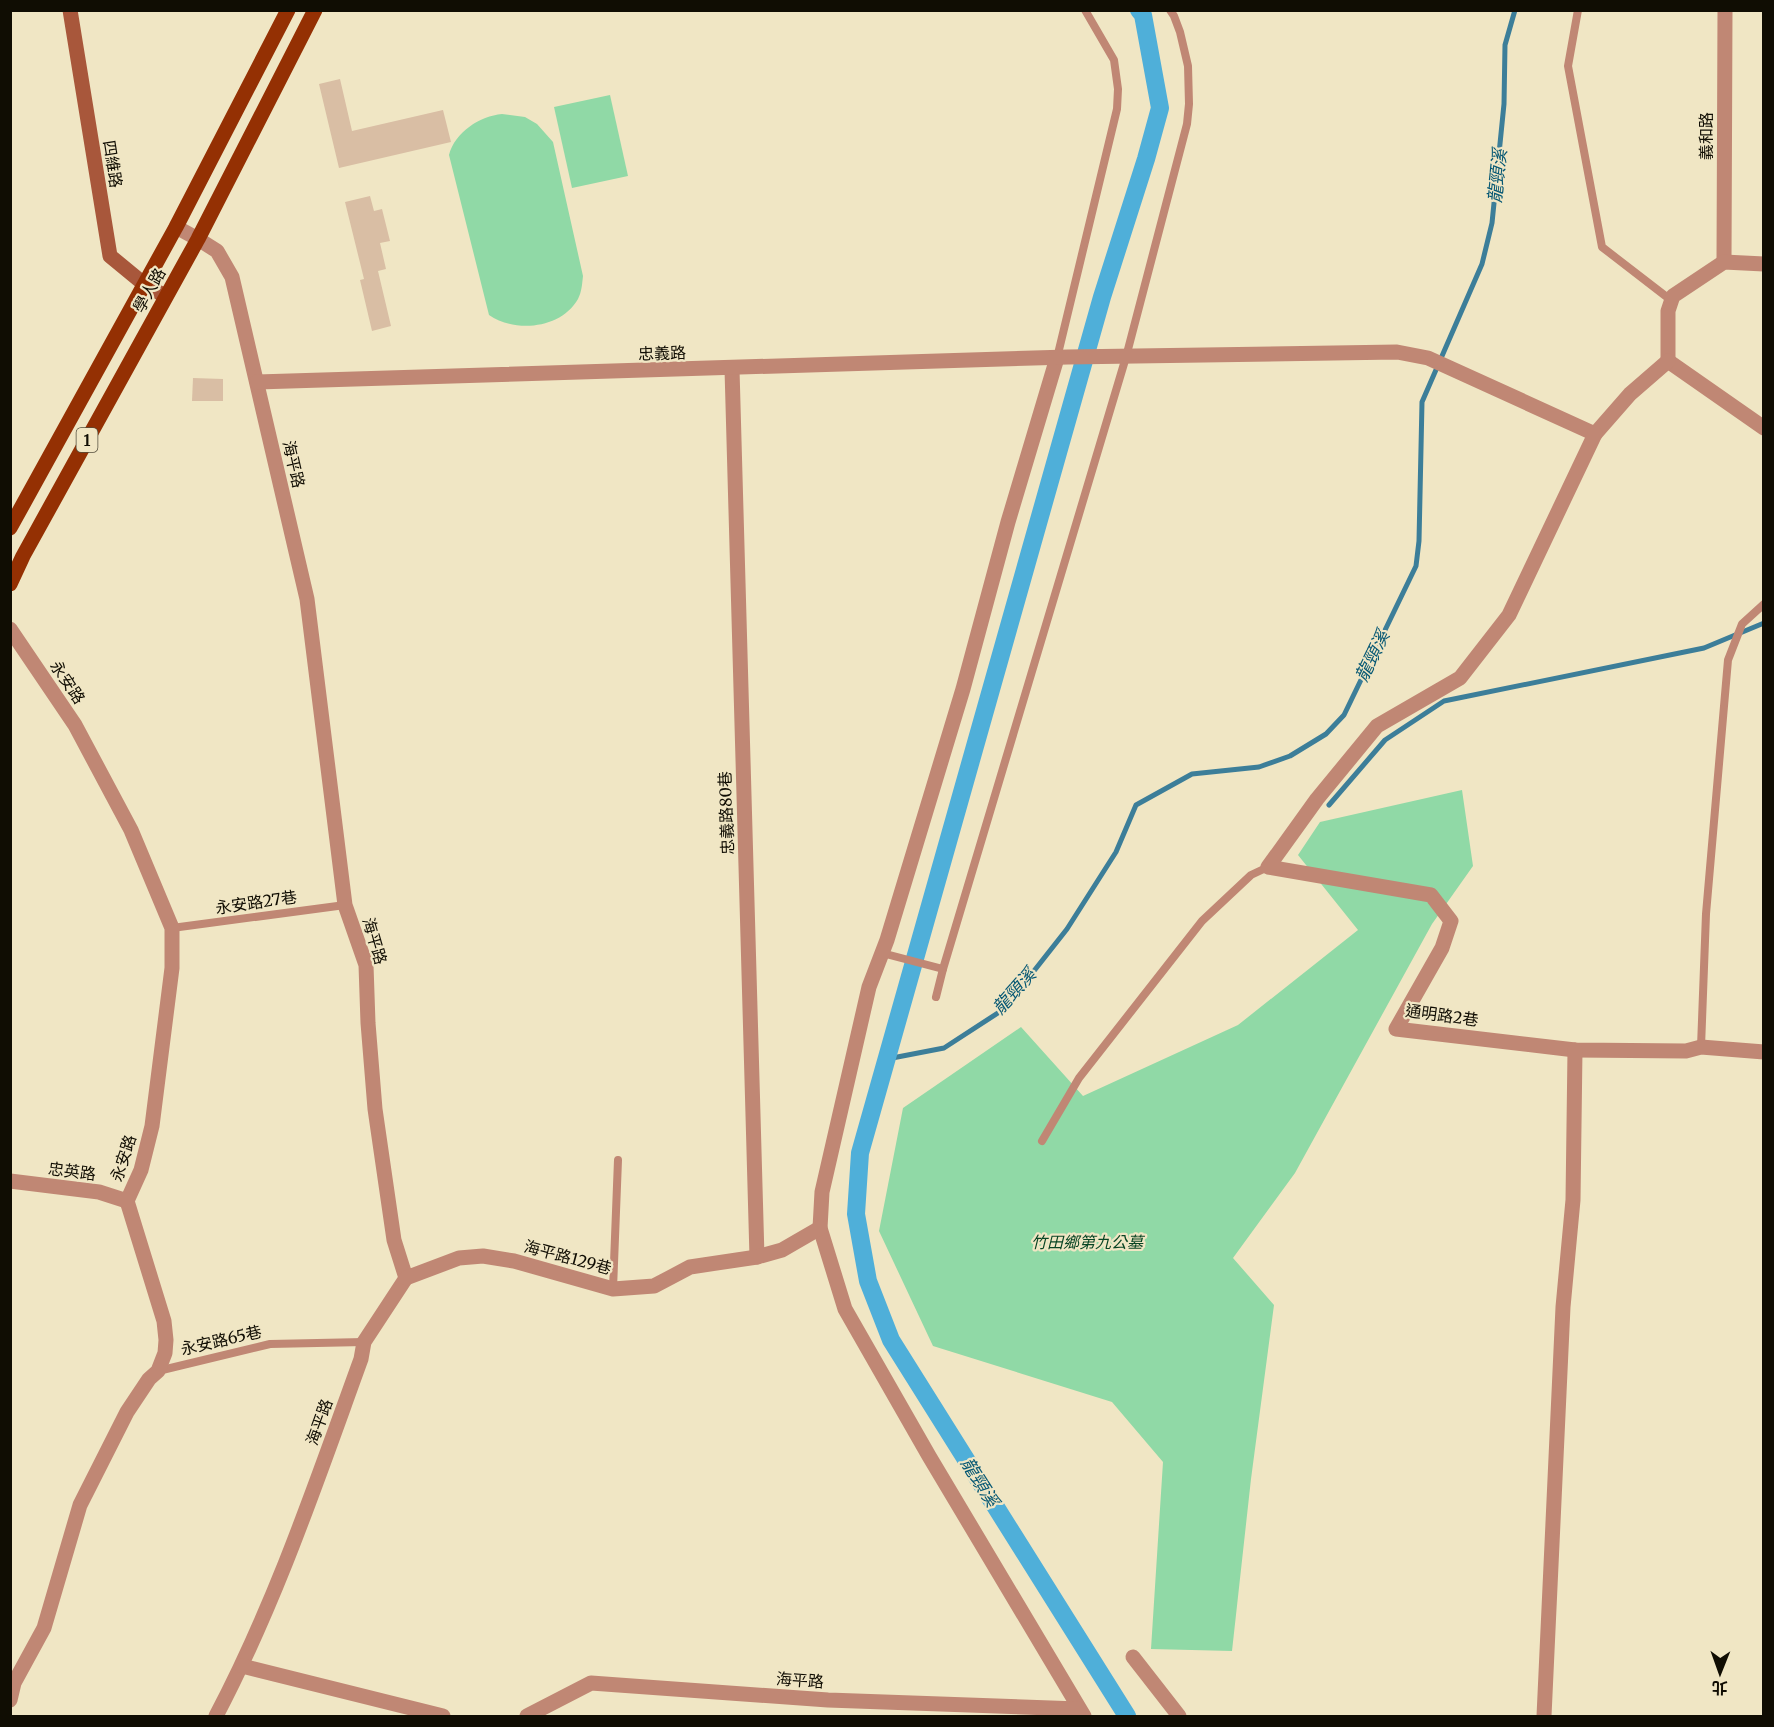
<svg xmlns="http://www.w3.org/2000/svg" width="1774" height="1727" viewBox="0 0 1774 1727" font-family="Merriweather,'Noto Sans TC',serif">
  <style>
    .green { fill: #90d9a6 }
    .lines { fill: none; stroke-linecap: round; stroke-linejoin: round }
    .stream { stroke: #3c7e99; stroke-width: 5 }
    .canal { stroke: #4fafd9; stroke-width: 18 }
    .building { fill: #d9bea4 }
    .service { stroke: #c08774; stroke-width: 8 }
    .minor { stroke: #c08774; stroke-width: 15 }
    .secondary { stroke: #a8573b; stroke-width: 15 }
    .primary { stroke: #943003; stroke-width: 15 }
    .labels { text-anchor: middle; dominant-baseline: central; stroke-width: 4.5; stroke-linejoin: round; paint-order: stroke }
    .shield { fill: #f0e6c4; stroke: #534e3d; stroke-width: 1.5 }
    .shield-label { font-size: 15px; font-weight: bold; fill: #100d03 }
    .street-label { font-size: 16px; fill: #100d03; stroke: #f0e6c4 }
    .park-label { font-size: 16px; font-style: italic; fill: #084524; stroke: #f0e6c4 }
    .water-label { font-size: 18px; font-style: italic; fill: #055773; stroke: #f0e6c4 }
  </style>
  <rect width="100%" height="100%" fill="#f0e6c4"/>
  <!-- green -->
  <g class="green">
    <polygon points="610,95 628,176 572,188 554,107"/>
    <path d="M502,114L525,117L537,124L553,142L583,276C582,284 582,291 578,299C561,329 515,333 489,315L449,155C455,132 480,116 502,114Z"/>
    <polygon points="1462,790 1473,866 1432,924 1295,1173 1233,1258 1274,1305 1251,1479 1232,1651 1151,1649 1163,1462 1112,1402 933,1346 879,1231 903,1108 1021,1027 1083,1096 1238,1025 1358,930 1298,855 1320,822"/>
  </g>
  <g class="lines">
    <!-- stream -->
    <g class="stream">
      <polyline points="1329,805 1385,740 1444,701 1704,648 1764,623"/>
      <polyline points="887,1059 944,1048 1004,1009 1067,929 1116,852 1136,805 1192,774 1259,767 1290,756 1326,734 1344,715 1416,566 1419,541 1422,402 1482,264 1492,223 1504,104 1505,45 1515,10"/>
    </g>
    <!-- canal -->
    <polyline class="canal" points="1127,1716 891,1340 868,1281 856,1214 860,1153 1102,297 1146,159 1160,108 1143,15 1139,10"/>
  </g>
  <!-- building -->
  <g class="building">
    <polygon points="340,79 352,131 443,110 451,142 339,168 319,84"/>
    <polygon points="370,196 374,211 382,209 390,241 380,243 386,269 378,271 391,326 372,331 360,280 364,279 345,202"/>
    <polygon points="193,378 223,379 223,401 192,401"/>
  </g>
  <g class="lines">
    <!-- service -->
    <g class="service">
      <polyline points="1578,10 1568,66 1602,247 1672,301"/>
      <polyline points="1057,358 1117,109 1118,89 1114,60 1085,10"/>
      <polyline points="172,928 345,905"/>
      <polyline points="882,953 943,969"/>
      <polyline points="936,997 943,969 1126,357 1187,124 1189,104 1188,66 1180,32 1174,16 1170,10"/>
      <polyline points="1701,1047 1706,914 1728,660 1742,624 1764,604"/>
      <polyline points="1042,1141 1079,1078 1202,921 1251,875 1268,867"/>
      <polyline points="613,1289 618,1160"/>
      <polyline points="158,1371 270,1344 364,1342"/>
    </g>
    <!-- minor -->
    <g class="minor">
      <path d="M176,227L198,239L217,251L232,277L307,599L345,905L366,965L368,1023L375,1109L394,1240L406,1278L364,1342L361,1359C317,1480 276,1602 216,1716"/>
      <polyline points="1724,262 1725,10"/>
      <polyline points="1057,358 1008,522 963,689 887,940 869,987 822,1192 820,1228 845,1309 929,1456 1084,1716"/>
      <polyline points="1668,361 1668,311 1673,296 1724,262 1764,264"/>
      <polyline points="1668,361 1764,428"/>
      <polyline points="732,369 757,1257"/>
      <polyline points="257,382 1068,357 1397,352 1428,358 1595,434 1630,394 1668,361"/>
      <polyline points="1595,434 1509,615 1460,678 1377,726 1317,799 1268,867 1431,895 1451,921 1442,948 1396,1029 1575,1050 1686,1051 1701,1047 1764,1052"/>
      <polyline points="10,629 75,725 131,830 172,928 172,968 152,1126 141,1170 127,1201 164,1321 166,1340 165,1353 158,1371 149,1379 127,1412 80,1505 44,1628 14,1683 10,1700"/>
      <polyline points="10,1181 99,1192 127,1201"/>
      <polyline points="406,1278 459,1258 483,1256 514,1261 613,1289 654,1286 690,1267 757,1257 782,1250 820,1228"/>
      <polyline points="1133,1657 1179,1716"/>
      <polyline points="242,1666 443,1716"/>
      <polyline points="527,1716 591,1683 828,1700 1079,1709"/>
      <polyline points="1544,1716 1563,1307 1573,1200 1575,1050"/>
    </g>
    <!-- secondary -->
    <polyline class="secondary" points="70,10 110,256 144,284 165,296"/>
    <!-- primary -->
    <g class="primary">
      <polyline points="10,528 176,227 288,10"/>
      <polyline points="10,584 23,556 198,239 315,10"/>
    </g>
  </g>
  <g class="labels">
    <!-- shield labels -->
    <rect class="shield" x="76.5" y="428" width="21" height="24" rx="4.5"/>
    <g class="shield-label">
      <text x="87" y="440">1</text>
    </g>
    <!-- street labels -->
    <g class="street-label">
      <text transform="translate(1706 136) rotate(-90)">義和路</text>
      <text transform="translate(113 164) rotate(81)">四維路</text>
      <text transform="translate(149 290) rotate(-61)">學人路</text>
      <text transform="translate(662 353) rotate(-2)">忠義路</text>
      <text transform="translate(294 464) rotate(77)">海平路</text>
      <text transform="translate(68 682) rotate(56)">永安路</text>
      <text transform="translate(726 813) rotate(-92)">忠義路80巷</text>
      <text transform="translate(256 902) rotate(-8)">永安路27巷</text>
      <text transform="translate(375 941) rotate(74)">海平路</text>
      <text transform="translate(1442 1015) rotate(8)">通明路2巷</text>
      <text transform="translate(123 1158) rotate(-72)">永安路</text>
      <text transform="translate(72 1171) rotate(7)">忠英路</text>
      <text transform="translate(568 1257) rotate(15)">海平路129巷</text>
      <text transform="translate(221 1340) rotate(-13)">永安路65巷</text>
      <text transform="translate(319 1422) rotate(-70)">海平路</text>
      <text transform="translate(800 1680) rotate(4)">海平路</text>
    </g>
    <!-- park labels -->
    <g class="park-label">
      <text x="1087" y="1242">竹田鄉第九公墓</text>
    </g>
    <!-- water labels -->
    <g class="water-label">
      <text transform="translate(1497 176) rotate(-84)">龍頸溪</text>
      <text transform="translate(1372 656) rotate(-64)">龍頸溪</text>
      <text transform="translate(1014 991) rotate(-48)">龍頸溪</text>
      <text transform="translate(980 1482) rotate(58)">龍頸溪</text>
    </g>
  </g>
  <!-- border -->
  <rect width="1774" height="1727" fill="none" stroke="#100d03" stroke-width="24"/>
  <!-- north arrow -->
  <g transform="translate(1720 1673) rotate(181)" stroke="#f0e6c4" stroke-width="4.5" paint-order="stroke">
  <path d="M0-4.5L10 22L0 15L-10 22Z" fill="#100d03"/>
  <text y="-9" font-size="16" font-weight="bold" text-anchor="middle" fill="#100d03">北</text>
  </g>
</svg>
